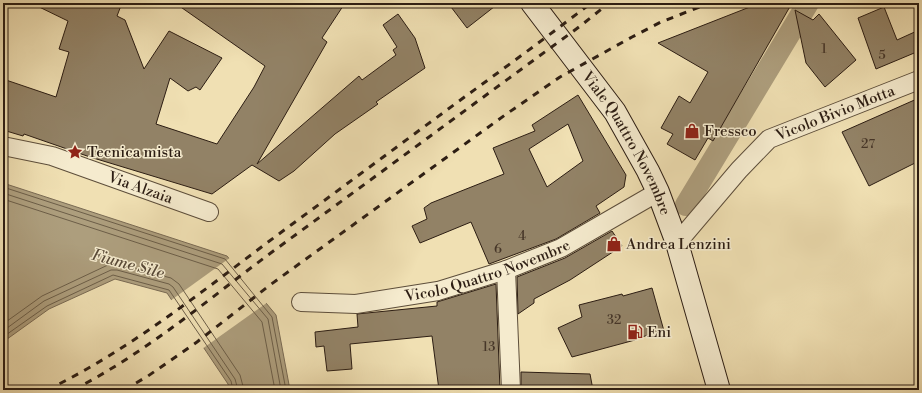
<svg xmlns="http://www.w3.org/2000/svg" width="922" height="393" viewBox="0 0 922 393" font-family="'Libre Bodoni',serif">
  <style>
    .water { fill: #ad9e7d; stroke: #796a53 }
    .pier { fill: #f0e0b3 }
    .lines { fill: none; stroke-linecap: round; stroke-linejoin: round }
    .shore { stroke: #6c5e48; stroke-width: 1 }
    .canal { stroke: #ad9e7d; stroke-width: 22 }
    .building { fill: #928266; stroke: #2c1d13; fill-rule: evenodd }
    .street-casing { stroke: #5d4e3b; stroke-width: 20 }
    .secondary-casing { stroke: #2c1d13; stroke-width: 24 }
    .street { stroke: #f5ebce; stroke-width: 18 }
    .secondary { stroke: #f5ebce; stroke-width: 22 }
    .rail { stroke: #2c1d13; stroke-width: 3; stroke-dasharray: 7 7; stroke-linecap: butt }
    .labels { text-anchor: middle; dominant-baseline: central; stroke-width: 3; stroke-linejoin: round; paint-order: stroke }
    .number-label { font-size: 13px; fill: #463628 }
    .street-label { font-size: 15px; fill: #2c1d13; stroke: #f5ebce }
    .poi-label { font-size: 15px; fill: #2c1d13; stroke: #f5ebce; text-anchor: start }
    .water-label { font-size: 16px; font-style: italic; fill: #594a38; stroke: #f5ebce }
  </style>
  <rect width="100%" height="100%" fill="#f0e0b3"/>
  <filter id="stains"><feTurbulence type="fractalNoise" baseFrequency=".005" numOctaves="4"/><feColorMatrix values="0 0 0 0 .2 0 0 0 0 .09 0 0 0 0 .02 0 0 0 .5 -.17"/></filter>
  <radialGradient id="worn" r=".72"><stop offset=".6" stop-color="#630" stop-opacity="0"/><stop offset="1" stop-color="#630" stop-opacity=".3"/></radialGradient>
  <!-- water -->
  <polygon class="water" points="3,183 227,256 276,315 290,390 230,390 228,384 167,293 115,279 49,309 3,342"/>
  <!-- pier -->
  <polygon class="pier" points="231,257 268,302 202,349 170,301"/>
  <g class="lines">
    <!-- shore -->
    <g class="shore">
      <polyline points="3,187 225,259 272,317 286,390"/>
      <polyline points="3,193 222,264 268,319 281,390"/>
      <polyline points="3,199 218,269 262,322 275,390"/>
      <polyline points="3,324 42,296 110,264 118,264 171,278 179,284 240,375 244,390"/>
      <polyline points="3,331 44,301 111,270 117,270 169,284 173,287 235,379 238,390"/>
      <polyline points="3,337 47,306 113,275 169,290 231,381 233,390"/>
    </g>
    <!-- canal -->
    <polyline class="canal" points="686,205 808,3"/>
  </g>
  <!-- building -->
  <g class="building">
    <polygon points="31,3 122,3 117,16 125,20 144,69 169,31 222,58 200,90 196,87 188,91 170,78 156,124 217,144 254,87 265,66 175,3 345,3 322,38 327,42 257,164 359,76 362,80 396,55 393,50 397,47 383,25 398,14 415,38 425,68 376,102 378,104 335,134 294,171 279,181 252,165 212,194 90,157 24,134 23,136 3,130 3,79 56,97 69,52 59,49 68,21"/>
    <polygon points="448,3 499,3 467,28"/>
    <polygon points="760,3 792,3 713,141 708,138 695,160 667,144 673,134 661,128 679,96 690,103 708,72 658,43"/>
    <polygon points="884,7 897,40 919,30 919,51 876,69 858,18"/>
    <polygon points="795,10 813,20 819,14 856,60 825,87 806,63"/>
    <path d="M578,95L626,175L624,187L596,206L600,213L556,239L489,264L471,222L420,243L412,226L427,219L424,208L431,203L504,174L493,148L535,131L532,125ZM568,124L583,161L547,187L529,149Z"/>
    <polygon points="919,98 919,161 869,186 842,132"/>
    <polygon points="612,231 622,246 570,280 534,299 534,303 518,314 517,277 565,258"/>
    <polygon points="496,284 500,390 439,390 432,336 350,344 352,369 327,371 324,346 316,347 315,332 358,327 357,314 437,306 437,302"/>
    <polygon points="652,288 664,331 634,339 635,340 572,357 558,328 582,317 579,305 622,294 623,296"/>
    <polygon points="521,372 590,374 593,390 521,390"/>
  </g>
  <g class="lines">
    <!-- street casing -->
    <g class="street-casing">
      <g id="street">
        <path id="s1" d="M3,146L52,156L209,212"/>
        <path id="s2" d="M677,243L739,170L769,139L919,80"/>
        <polyline points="506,270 511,390"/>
        <path id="s3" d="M301,302L356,304L438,291L506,270L561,248L658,192"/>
      </g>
    </g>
    <!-- secondary casing -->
    <g class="secondary-casing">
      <g id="secondary">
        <path id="s4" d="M532,3L615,112L648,171L658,192L677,243L719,390"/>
      </g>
    </g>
    <!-- street -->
    <use href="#street" class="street"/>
    <!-- secondary -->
    <use href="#secondary" class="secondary"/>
    <!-- rail -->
    <g class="rail">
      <path d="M47,390C136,347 212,283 291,225C351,181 410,137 470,93C510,64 551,34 591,3"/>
      <path d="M73,390C144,354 205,302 268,255C372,179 475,103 579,27L609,3"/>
      <polyline points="124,390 148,376 197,342 270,285 505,115 560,77 632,37 661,22 710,3"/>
    </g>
  </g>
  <!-- icons -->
  <defs>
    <g id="shop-bare" transform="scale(1.2)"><path d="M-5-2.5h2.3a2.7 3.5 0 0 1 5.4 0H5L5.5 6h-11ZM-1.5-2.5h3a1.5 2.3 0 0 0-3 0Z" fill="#8f2418" stroke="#f5ebce" stroke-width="2.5" paint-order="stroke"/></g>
    <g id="sight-bare" transform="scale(1.2)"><path d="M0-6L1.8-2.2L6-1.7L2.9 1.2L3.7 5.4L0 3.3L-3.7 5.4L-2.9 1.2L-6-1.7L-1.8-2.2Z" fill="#8f2418" stroke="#f5ebce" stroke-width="2.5" paint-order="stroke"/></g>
    <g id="fuel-bare" transform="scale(1.2)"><path d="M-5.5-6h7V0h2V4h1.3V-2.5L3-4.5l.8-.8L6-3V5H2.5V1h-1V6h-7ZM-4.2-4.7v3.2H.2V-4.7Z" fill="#8f2418" stroke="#f5ebce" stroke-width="2.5" paint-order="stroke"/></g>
  </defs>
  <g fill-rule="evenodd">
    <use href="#shop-bare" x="692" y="131"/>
    <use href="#sight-bare" x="75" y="152"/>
    <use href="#shop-bare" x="614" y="244"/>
    <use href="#fuel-bare" x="635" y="332"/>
  </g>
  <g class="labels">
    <!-- number labels -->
    <g class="number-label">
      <text x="824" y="49">1</text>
      <text x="882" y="55">5</text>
      <text x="868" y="144">27</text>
      <text x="522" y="236">4</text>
      <text x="498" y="249">6</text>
      <text x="614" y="320">32</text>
      <text x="489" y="347">13</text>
    </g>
    <!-- street labels -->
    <g class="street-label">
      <text stroke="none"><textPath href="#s2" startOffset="210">Vicolo Bivio Motta</textPath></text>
      <text stroke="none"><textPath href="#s4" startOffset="170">Viale Quattro Novembre</textPath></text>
      <text stroke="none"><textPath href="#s1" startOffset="144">Via Alzaia</textPath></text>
      <text stroke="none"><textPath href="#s3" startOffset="191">Vicolo Quattro Novembre</textPath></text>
    </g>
    <!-- poi labels -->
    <g class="poi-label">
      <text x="704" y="131">Fressco</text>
      <text x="87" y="152">Tecnica mista</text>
      <text x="626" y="244">Andrea Lenzini</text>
      <text x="647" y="332">Eni</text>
    </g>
    <!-- water labels -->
    <g class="water-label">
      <text transform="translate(128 264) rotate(15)">Fiume Sile</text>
    </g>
  </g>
  <!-- margin -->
  <rect width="922" height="393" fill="none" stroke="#f0e0b3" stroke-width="16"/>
  <rect x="4" y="4" width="914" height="385" fill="none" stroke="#2c1d13" stroke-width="2"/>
  <rect x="8" y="8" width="906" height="377" fill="none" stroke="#2c1d13"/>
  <rect width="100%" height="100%" filter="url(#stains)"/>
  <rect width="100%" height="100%" fill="url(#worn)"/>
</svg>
